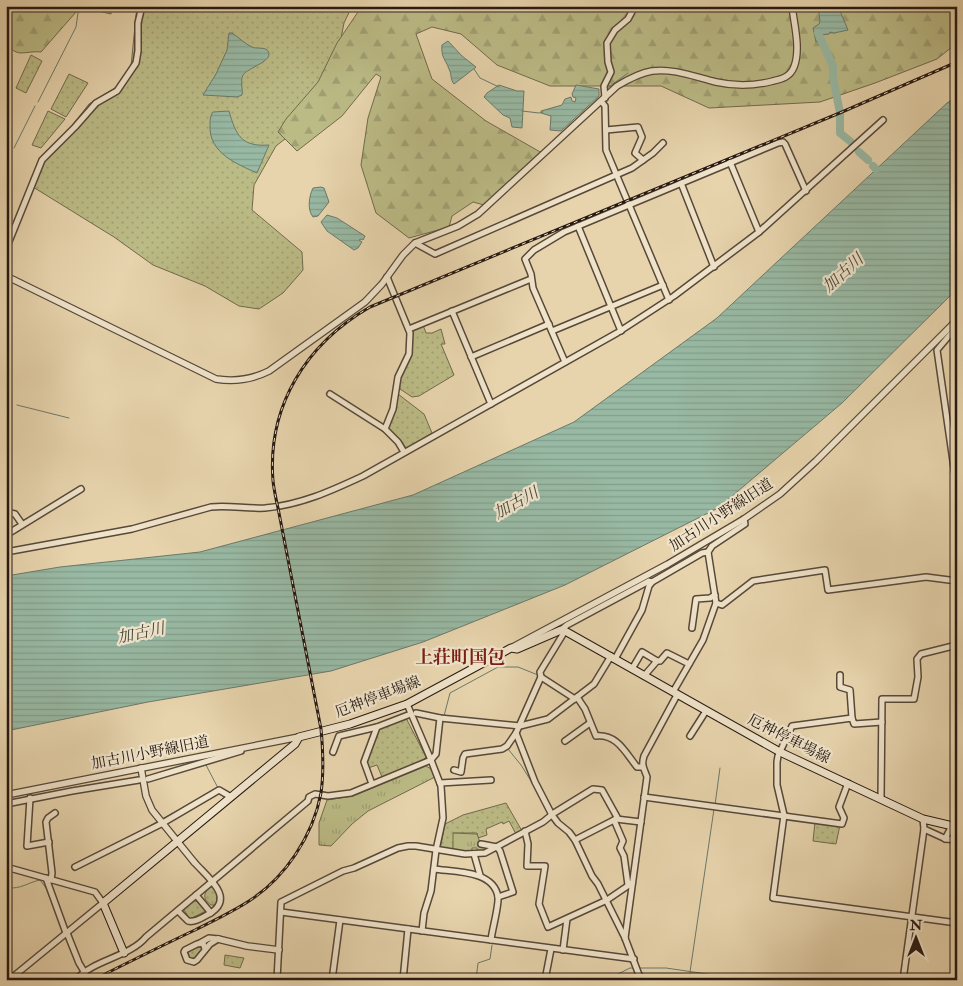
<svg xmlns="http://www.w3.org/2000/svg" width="963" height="986" viewBox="0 0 963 986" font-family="'IM FELL Double Pica','Noto Serif JP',serif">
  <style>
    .grass { fill: url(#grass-dots); stroke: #716a4c }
    .forest { fill: url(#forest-firs); stroke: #716a4c }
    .park { fill: url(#park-tufts); stroke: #716a4c }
    .water { fill: url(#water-rules); stroke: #6b796a }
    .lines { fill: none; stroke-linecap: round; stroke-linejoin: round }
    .stream { stroke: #6b796a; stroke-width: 1 }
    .river { stroke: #98b9a4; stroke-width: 8 }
    .minor-casing { stroke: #574839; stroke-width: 8 }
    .tertiary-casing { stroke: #574839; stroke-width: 8 }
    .secondary-casing { stroke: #271912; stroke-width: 9 }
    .minor { stroke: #efe3ca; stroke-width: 5 }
    .tertiary { stroke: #efe3ca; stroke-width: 5.5 }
    .secondary { stroke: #efe3ca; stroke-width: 7 }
    .rail-casing { stroke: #271912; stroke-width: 3 }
    .rail { stroke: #efe3ca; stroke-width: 1; stroke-dasharray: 4; stroke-linecap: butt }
    .labels { text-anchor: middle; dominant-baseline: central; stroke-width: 4.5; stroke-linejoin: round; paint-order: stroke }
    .street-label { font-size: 15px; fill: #271912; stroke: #efe3ca }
    .water-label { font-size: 16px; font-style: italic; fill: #49493e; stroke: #efe3ca }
    .quarter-label { font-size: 18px; font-weight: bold; fill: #7a1f14; stroke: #efe3ca }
  </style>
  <defs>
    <pattern id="grass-dots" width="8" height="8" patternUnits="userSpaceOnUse" patternTransform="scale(1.25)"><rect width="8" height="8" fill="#bbbb86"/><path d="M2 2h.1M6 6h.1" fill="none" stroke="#a1a073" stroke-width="1.8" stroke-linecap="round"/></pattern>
    <pattern id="forest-firs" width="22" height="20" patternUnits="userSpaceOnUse" patternTransform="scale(1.25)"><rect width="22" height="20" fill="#bbbb86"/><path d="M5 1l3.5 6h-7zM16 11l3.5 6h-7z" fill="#a1a073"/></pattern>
    <pattern id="park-tufts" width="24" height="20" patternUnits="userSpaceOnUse" patternTransform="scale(1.25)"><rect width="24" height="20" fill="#bbbb86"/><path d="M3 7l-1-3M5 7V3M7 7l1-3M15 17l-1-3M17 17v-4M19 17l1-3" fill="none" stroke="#a1a073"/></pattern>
    <pattern id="water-rules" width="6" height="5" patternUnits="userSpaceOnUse" patternTransform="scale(1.25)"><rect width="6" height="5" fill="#98b9a4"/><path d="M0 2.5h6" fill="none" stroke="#839e8c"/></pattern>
  </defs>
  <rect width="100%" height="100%" fill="#e7d4ad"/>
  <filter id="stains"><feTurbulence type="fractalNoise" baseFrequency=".004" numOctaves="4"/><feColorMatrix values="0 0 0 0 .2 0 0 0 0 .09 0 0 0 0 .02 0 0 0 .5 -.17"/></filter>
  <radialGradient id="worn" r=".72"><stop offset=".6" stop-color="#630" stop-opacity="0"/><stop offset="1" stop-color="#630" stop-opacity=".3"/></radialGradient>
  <!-- grass -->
  <g class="grass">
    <polygon points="85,6 112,6 111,14 85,8"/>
    <path d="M137,6H352L344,23L337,59L299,128L276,146L254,185L252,210L302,252L303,270L283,293L259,309L239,306L205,286L153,265L114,237L33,187C38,175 42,158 55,152L51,147L71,127L89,104L118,86L131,66Z"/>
    <polygon points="31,55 42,61 26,93 16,88"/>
    <polygon points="69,74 88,83 66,117 51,109"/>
    <polygon points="48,111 65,119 41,148 32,145"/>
    <polygon points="423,325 426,333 432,333 441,329 445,344 441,344 454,375 419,396 412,397 400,389 399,380 410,355 413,330"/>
    <polygon points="398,394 424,414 432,433 406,448 401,441 388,431 388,427 395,412"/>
    <path d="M406,718L426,757L423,760L382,777L377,765L368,768C365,756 375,739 379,728Z"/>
    <polygon points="506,803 522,831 516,834 509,821 503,824 502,822 486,829 487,835 478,838 477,833 454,833 453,851 440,849 445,824 463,815"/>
    <polygon points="815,822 840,825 836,844 813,841"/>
    <path d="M209,887H212L217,892V902L214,905H211C203,899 203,895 209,887Z"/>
    <polygon points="196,901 206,911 190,919 184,910 192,902"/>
    <polygon points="200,944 204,948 195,958 189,958 188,951"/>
    <polygon points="225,955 244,958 240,968 224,965"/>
  </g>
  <!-- forest -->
  <g class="forest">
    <path d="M6,6H76V12L41,52C34,51 27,53 20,53C0,50 6,20 6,6Z"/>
    <polygon points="362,6 957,6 957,43 937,59 875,83 820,102 709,108 661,86 550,86 497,65 461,34 432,27 416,34 432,79 486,121 542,153 484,205 473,202 452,216 449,227 409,238 376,213 361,165 368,118 381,77 376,74 342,116 297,151 278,132 286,119 318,82 337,43"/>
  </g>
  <!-- park -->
  <g class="park">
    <polygon points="426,766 431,769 435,777 368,811 352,824 331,846 319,845 319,823 327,800 353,796"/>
    <polygon points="453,833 477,834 481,845 491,848 477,852 477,848 472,848 472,853 453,851"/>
  </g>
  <!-- water -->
  <g class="water">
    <polygon points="818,6 838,6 848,30 834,33 830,32 829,34 821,35 821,39 816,42 813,28 819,24 820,21"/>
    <path d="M229,33H232C238,37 245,44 252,47C256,49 264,47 267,50C277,60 247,68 243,75C240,82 243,88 242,95L237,97L203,95L216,74L227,50Z"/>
    <path d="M448,41L462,56L476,67L454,84C450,79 452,75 449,69C445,58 441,58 442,45Z"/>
    <polygon points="499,85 517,91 524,91 522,128 512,127 510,118 503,115 484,97 487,93"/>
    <polygon points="576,85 599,89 599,96 561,131 550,130 551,116 541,113 541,111 562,105 565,99 571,97 572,101 575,102 576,98 573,97 572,94"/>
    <polygon points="957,97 957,289 842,403 718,508 565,585 423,642 331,671 148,702 6,731 6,576 60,567 200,552 413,495 574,422 717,318 947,103"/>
    <path d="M229,111C236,136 242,147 269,145L257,173C237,164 209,153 210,126C210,121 210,116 213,112Z"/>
    <path d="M321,187L324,188L329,202L318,216L313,217C307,210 309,196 313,188Z"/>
    <polygon points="327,215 337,218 365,236 363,240 361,239 359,240 362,242 358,248 354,250 327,231 321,222"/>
  </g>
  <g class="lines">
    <!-- stream -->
    <g class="stream">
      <polyline points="474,69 480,78 499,87"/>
      <polyline points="606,89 628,73"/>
      <polyline points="38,102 76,27 79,6"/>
      <polyline points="522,111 539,113 543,112"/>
      <polyline points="14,148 35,106"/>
      <polyline points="6,163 12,152"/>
      <polyline points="6,403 11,404"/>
      <polyline points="17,405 69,418"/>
      <polyline points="444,716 450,693 498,667 518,667 538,675"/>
      <polyline points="508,749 521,765 536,789"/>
      <polyline points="439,753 441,732"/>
      <polyline points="206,765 218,788"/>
      <polyline points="318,792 325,792"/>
      <polyline points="715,805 720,768"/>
      <polyline points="162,819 195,801"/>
      <polyline points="148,827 158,821"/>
      <polyline points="944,841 953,843 955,842"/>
      <path d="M6,888C23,889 26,883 40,880L46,888L53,905"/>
      <polyline points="639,968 666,968 748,980"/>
      <polyline points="690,972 714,809"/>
      <polyline points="476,980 478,963 490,959 492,945"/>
      <polyline points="606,980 630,968 635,968"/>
      <polyline points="690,980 691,973"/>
    </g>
    <!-- river -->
    <g class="river">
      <polyline points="818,33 833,66 833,77 840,113 840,133 851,142"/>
      <polyline points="859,152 868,160"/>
      <polyline points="873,166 876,169"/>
    </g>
    <!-- minor casing -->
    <g class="minor-casing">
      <g id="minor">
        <polyline points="605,98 604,86 611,72 608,62 607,43 615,30 628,19 635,6"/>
        <polyline points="601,101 605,106 606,150 669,300"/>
        <polyline points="606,130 638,127 642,137 635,153 643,160"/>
        <polyline points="730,162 759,232"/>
        <polyline points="681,183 714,267"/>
        <polyline points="578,226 621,331"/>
        <polyline points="415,243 435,254 632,168 653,153 663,143"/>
        <polyline points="6,249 42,160 75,127 96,103 117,91 136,63 138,51 138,23 142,6"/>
        <polyline points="387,277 410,333 409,354 398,377 393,409 385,429 398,442 404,452"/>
        <polyline points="452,311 491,404"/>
        <polyline points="955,322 954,330 937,350 957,489"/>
        <polyline points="409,329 531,279"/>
        <polyline points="552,331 663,285"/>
        <polyline points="471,357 549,324"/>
        <polyline points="565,362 533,288 531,274 525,259 534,250 564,232 778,143 783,142 785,144 806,191"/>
        <polyline points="330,394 385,429"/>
        <polyline points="6,512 15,514 22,524"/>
        <polyline points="6,535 81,489"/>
        <path d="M6,552L132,529L211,507C229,505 247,509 265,508C300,505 331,491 363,476L617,333L674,296L759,232L883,120"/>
        <polyline points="716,603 708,552 712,546 745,524 744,519"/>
        <polyline points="692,628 696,599 710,598 715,595"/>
        <polyline points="561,630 567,625 649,581 652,582 702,553 708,552"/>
        <polyline points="565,631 540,672 541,677 516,733 535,782 552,815 558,823 569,832 575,840 592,876 598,884 625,938 639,975 645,980"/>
        <polyline points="615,659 642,610 649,586 652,582"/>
        <polyline points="657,661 660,661 667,653 689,664"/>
        <polyline points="632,669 642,652 657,661 644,676"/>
        <polyline points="840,675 840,687 850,690 852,718"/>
        <polyline points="541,677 575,699"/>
        <polyline points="673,692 703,640 716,603 722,605 753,581 825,570 828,590 926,577 957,581"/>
        <path d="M577,697L585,709L596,736C617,734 625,752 637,767H642"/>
        <polyline points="416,713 440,718 520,726 548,719 594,684 611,656"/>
        <polyline points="882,722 854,724 852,718 792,726 778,756 777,762 777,785 784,815 773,898 957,923"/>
        <polyline points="690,736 706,711"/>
        <polyline points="565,741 590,723"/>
        <polyline points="333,752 339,736 377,727"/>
        <polyline points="454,770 461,772 463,758 465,754 502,749 507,746 516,733"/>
        <polyline points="148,779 241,751"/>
        <polyline points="440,783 491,780"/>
        <polyline points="372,784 364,762 377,727 408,715"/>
        <polyline points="644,797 842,824 844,818 839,807 848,783"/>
        <polyline points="30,798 27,846 49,842"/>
        <polyline points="881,798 882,699 914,699 918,677 917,659 921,654 957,645"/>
        <polyline points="6,804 72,791 139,780"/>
        <polyline points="614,820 623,841 620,848 624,856 628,885"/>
        <polyline points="924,829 946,839 957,840"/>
        <polyline points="525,831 528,844 527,866 545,866 539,904 548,927 607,900 632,883"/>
        <polyline points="945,839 952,826"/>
        <polyline points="575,840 616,819 641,822"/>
        <polyline points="481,844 497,847 500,851 513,892 498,897"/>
        <polyline points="474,854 480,875"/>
        <polyline points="6,867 95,892 103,903 9,980"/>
        <polyline points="75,867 161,824 219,790 231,797"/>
        <path d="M434,869C454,872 494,870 498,897C499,906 492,930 491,940"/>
        <polyline points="46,878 66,933"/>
        <polyline points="51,880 52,873 46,822 48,818 55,813"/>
        <polyline points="196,895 211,913"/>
        <path d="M178,911L188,921C195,923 203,917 209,914C237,898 206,876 194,862"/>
        <polyline points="281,912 634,959"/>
        <polyline points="422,931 424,913 431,891 436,850 443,818 441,786 431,760 436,754 440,718"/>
        <polyline points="67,933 79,963 85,973"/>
        <path d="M625,938L647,777C644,768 641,766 644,756L677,695"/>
        <polyline points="200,943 209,938 218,939"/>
        <polyline points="205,949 203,943 197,944 185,950 184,952 187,960 194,962 197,960 210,944 218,939"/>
        <polyline points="563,950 567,919"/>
        <path d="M76,980C92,960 130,957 146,937L308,801L309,797L315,794L328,796L351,793L431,760L407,704"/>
        <polyline points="277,980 281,902 343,871 354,868 398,848 408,846 416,846 465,854 485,853 543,822 554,813 593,789 602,790 617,817 616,819"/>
        <polyline points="332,980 340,920"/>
        <polyline points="403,980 408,929"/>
        <polyline points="545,980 551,949"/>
        <polyline points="903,980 924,829 923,819"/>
      </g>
    </g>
    <!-- tertiary casing -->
    <g class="tertiary-casing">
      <g id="tertiary">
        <path d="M6,276L216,379C235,382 251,380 269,371L365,302L382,284L403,255L415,243L458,226L478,214L617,86C627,80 639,73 652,71C673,68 695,77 716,82C734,86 754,86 773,81C782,79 790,77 794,67C801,49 794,24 792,6"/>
        <polyline points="511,648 668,564 744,519 780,494 816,461 957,320"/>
        <polyline points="141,768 146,796 152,810 194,862"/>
        <polyline points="6,795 299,737"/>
        <polyline points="218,939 247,946 279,950"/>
      </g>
    </g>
    <!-- secondary casing -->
    <g class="secondary-casing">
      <polyline id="secondary" points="124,953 103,903 295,744 299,737 350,724 407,704 511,648 517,649 561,630 565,631 780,752 923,819 957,827"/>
    </g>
    <!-- minor -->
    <use href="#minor" class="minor"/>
    <!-- tertiary -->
    <use href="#tertiary" class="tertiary"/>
    <!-- secondary -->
    <use href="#secondary" class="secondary"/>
    <!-- rail casing -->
    <g class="rail-casing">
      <path id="rail" d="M93,980C127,963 161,946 195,930C213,921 232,912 249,901C285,878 313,836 321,793C324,772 323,750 321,729L278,508C276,499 274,490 273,481C267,406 306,344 370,307L842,112L957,62"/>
    </g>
    <!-- rail -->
    <use href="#rail" class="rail"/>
  </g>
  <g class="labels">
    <!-- street labels -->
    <g class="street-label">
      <text transform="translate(721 515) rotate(-33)">加古川小野線旧道</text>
      <text transform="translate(378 697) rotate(-21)">厄神停車場線</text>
      <text transform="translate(789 739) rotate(27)">厄神停車場線</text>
      <text transform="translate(150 753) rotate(-11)">加古川小野線旧道</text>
    </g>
    <!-- water labels -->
    <g class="water-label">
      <text transform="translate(843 273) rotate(-42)">加古川</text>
      <text transform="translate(516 503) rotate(-29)">加古川</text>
      <text transform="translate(141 633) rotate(-12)">加古川</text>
    </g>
    <!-- quarter labels -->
    <g class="quarter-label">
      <text x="460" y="657">上荘町国包</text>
    </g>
  </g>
  <!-- margin -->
  <rect width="963" height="986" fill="none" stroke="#e7d4ad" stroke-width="25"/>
  <rect x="8" y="8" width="948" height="971" fill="none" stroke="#271912" stroke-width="2.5"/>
  <rect x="12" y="12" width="938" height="961" fill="none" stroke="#271912"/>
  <!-- north arrow -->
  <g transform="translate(916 938)" stroke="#efe3ca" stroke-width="4" paint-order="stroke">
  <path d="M0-4L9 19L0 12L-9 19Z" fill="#271912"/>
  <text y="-8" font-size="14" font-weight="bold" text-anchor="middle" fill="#271912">N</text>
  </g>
  <rect width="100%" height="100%" filter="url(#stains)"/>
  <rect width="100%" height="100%" fill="url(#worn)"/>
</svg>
